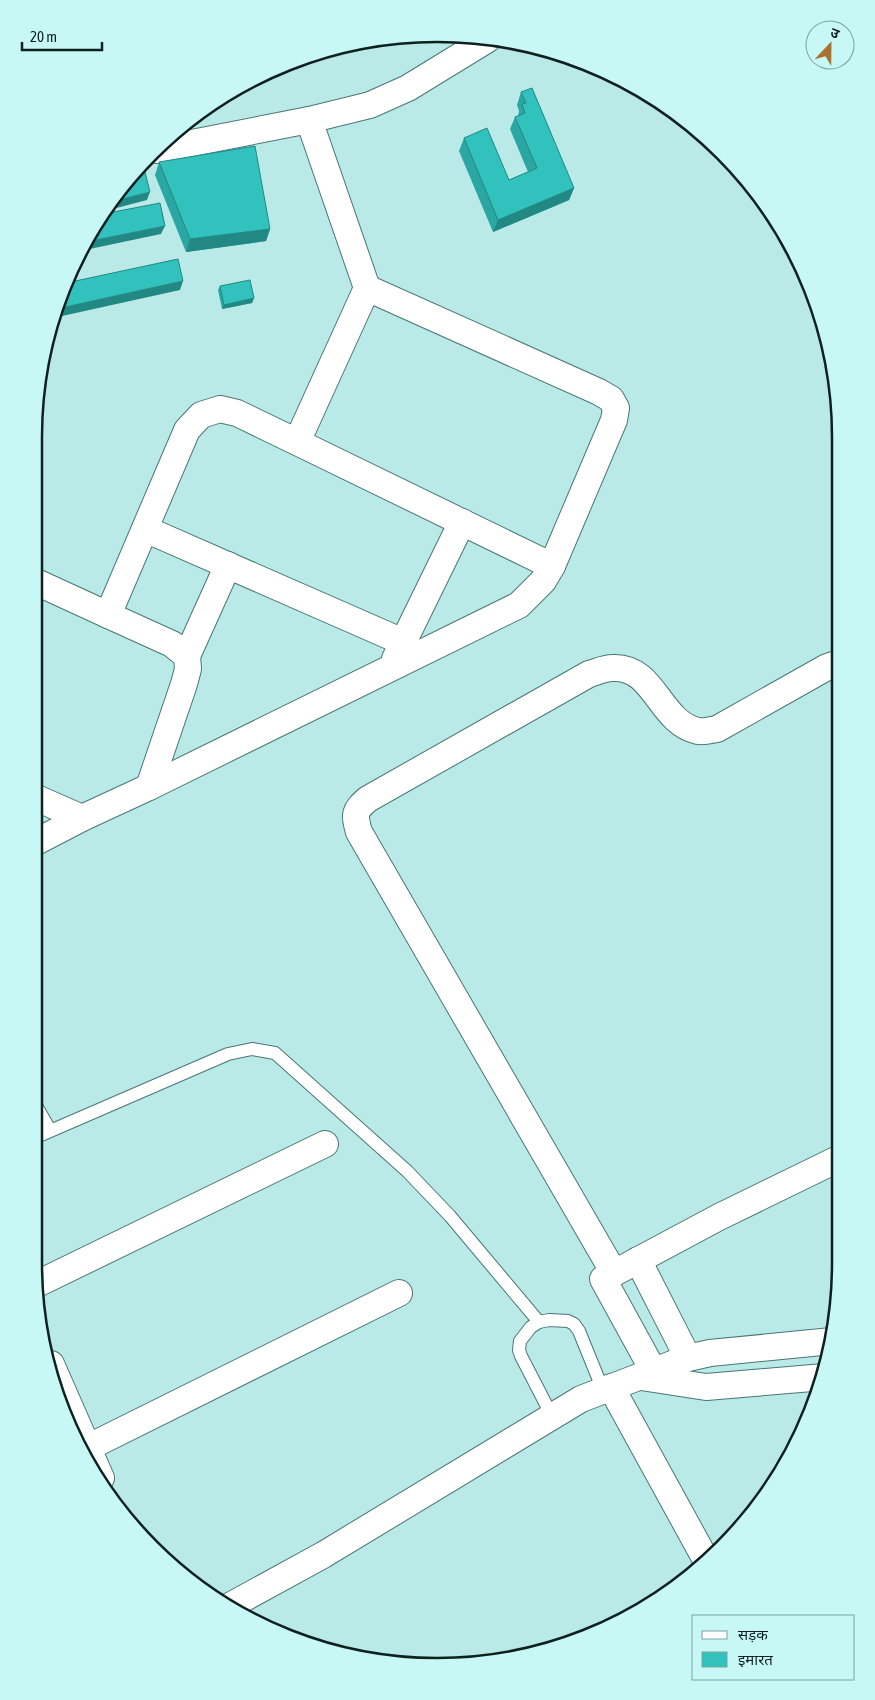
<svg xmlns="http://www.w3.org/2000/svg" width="875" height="1700" viewBox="0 0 875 1700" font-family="'Asap Condensed','Noto Sans Devanagari',sans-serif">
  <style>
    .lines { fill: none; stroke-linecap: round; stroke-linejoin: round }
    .service-casing { stroke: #497674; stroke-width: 14 }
    .minor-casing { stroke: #497674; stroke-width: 28 }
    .service { stroke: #fff; stroke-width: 12 }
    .minor { stroke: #fff; stroke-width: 26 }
    .wall { fill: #2aa7a3 }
    .shaded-wall { fill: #228884 }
    .building { fill: #31c2bd; stroke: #228884 }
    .rim { fill: none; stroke: #0e2120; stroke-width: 2.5 }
  </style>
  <rect width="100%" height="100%" fill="#baeae7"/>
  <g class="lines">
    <!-- service casing -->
    <g class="service-casing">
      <g id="service">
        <polyline points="34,1102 50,1130"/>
        <polyline points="34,1138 228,1054 252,1049 275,1053 407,1171 450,1216 539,1322"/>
        <polyline points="552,1416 521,1356 519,1350 520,1341 531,1327 539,1322 549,1320 568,1321 574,1324 579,1331 603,1390"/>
      </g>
    </g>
    <!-- minor casing -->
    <g class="minor-casing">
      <g id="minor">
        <polyline points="156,150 309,120 370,105 408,88 488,39"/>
        <polyline points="297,442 552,566"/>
        <polyline points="145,529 403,642"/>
        <polyline points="34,581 108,615 187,430 201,415 220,409 237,413 297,442 367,288 309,120"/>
        <polyline points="108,615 172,644 187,656 188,669 184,684 149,787"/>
        <polyline points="187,656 228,565"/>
        <polyline points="395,659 462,522"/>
        <polyline points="34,797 82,818"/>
        <polyline points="34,843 82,818 149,787 519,605 543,581 552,566 614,420 616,408 611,399 599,392 367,288"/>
        <polyline points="638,1260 688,1358"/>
        <path d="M614,1273L359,832C354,814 354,811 368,799L589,674C596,672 605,668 612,668C655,665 659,723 698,731C704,732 711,730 717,729L827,667L839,663"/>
        <polyline points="37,1284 325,1144"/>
        <polyline points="51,1364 101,1478"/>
        <polyline points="654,1372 603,1279 719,1217 840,1158"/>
        <polyline points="641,1377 706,1387 824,1377"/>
        <polyline points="611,1387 706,1560"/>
        <polyline points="87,1448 399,1293"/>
        <polyline points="228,1607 323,1555 581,1399 688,1358 710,1353 832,1341"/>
      </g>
    </g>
    <!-- service -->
    <use href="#service" class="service"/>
    <!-- minor -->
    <use href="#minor" class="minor"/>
  </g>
  <!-- wall -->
  <g class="wall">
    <polygon points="521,92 574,188 569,200 493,232 459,151 464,138 509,180 528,172 510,129 515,117 518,116 519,111 517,105"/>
    <polygon points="159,162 270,229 266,241 186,252 155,175"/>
    <polygon points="220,286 254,298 252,303 222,309 218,290"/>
  </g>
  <!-- shaded-wall -->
  <g class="shaded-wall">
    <polygon points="574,188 569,200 493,232 498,220"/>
    <polygon points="150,192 147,200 105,211 111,202"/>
    <polygon points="165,226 161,234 80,251 86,242"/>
    <polygon points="270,229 266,241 186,252 190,239"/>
    <polygon points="183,281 180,290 53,318 56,309"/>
    <polygon points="254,298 252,303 222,309 224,305"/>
  </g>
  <!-- building -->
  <g class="building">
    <polygon points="532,88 574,188 498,220 464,138 487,128 509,180 537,168 515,117 525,113 522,104 526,103 521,92"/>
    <polygon points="255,146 270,229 190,239 159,162"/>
    <polygon points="143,164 150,192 111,202 117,192"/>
    <polygon points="160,203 165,226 86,242 103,214"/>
    <polygon points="178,259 183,281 56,309 66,283"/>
    <polygon points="250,280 254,298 224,305 220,286"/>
  </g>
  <!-- crop -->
  <path d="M0 0H875V1700H0ZM437 42H437A395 395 0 0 1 832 437V1263A395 395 0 0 1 437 1658H437A395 395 0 0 1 42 1263V437A395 395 0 0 1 437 42Z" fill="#c7f8f5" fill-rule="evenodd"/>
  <path class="rim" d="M437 42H437A395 395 0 0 1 832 437V1263A395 395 0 0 1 437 1658H437A395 395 0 0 1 42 1263V437A395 395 0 0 1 437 42Z"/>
  <!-- legend -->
  <rect x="692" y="1615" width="162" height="65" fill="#c7f8f5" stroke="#7da2a0"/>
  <rect x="702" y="1631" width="25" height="8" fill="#ffffff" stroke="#7da2a0"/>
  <text x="738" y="1640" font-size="15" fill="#0e2120">सड़क</text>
  <rect x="702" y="1652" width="25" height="15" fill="#31c2bd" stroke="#7da2a0"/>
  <text x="738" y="1665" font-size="15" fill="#0e2120">इमारत</text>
  <!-- north arrow -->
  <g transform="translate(830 45) rotate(22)"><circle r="24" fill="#c7f8f5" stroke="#7da2a0"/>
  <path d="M0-4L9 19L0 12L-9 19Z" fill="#ab7131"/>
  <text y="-8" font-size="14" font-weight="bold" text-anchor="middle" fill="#0e2120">उ</text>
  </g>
  <!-- scale -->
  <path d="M22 42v8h80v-8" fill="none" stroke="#0e2120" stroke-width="2.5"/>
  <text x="30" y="42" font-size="15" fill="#0e2120" stroke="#c7f8f5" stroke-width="4" paint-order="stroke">20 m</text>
</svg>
